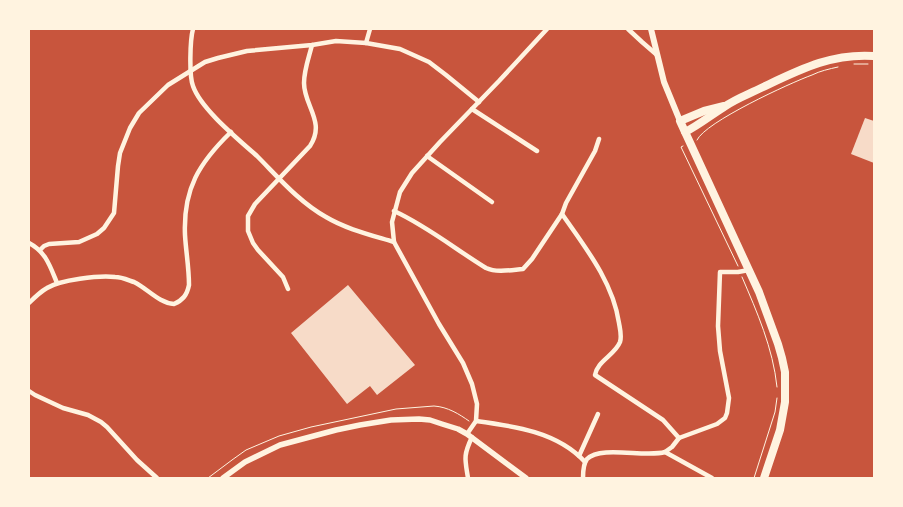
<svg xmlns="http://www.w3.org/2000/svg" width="903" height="507" viewBox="0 0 903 507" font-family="Karla,sans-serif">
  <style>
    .building { fill: #f7dbc8 }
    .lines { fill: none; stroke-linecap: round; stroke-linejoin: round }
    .path { stroke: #fff3e0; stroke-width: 1 }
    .minor { stroke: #fff3e0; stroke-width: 4.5 }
    .tertiary { stroke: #fff3e0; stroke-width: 5.5 }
    .secondary { stroke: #fff3e0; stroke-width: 6 }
    .primary { stroke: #fff3e0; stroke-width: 8 }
  </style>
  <rect width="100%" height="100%" fill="#c8553d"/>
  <!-- building -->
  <g class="building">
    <polygon points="865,118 874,121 874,163 851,154"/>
    <polygon points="348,285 415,365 377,395 370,386 347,404 291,333"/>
  </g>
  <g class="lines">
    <!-- path -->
    <g class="path">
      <polyline points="854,64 868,64"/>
      <path d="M697,140C705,122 790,83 812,75C820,71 829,69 838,67"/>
      <polyline points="683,146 681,147 738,266"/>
      <path d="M742,277C757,312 773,348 777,387"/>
      <path d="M208,478L232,460L246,450L279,436L311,427L396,409L434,406C448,407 459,414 469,421"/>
      <polyline points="754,478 775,412 777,398"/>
    </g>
    <!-- minor -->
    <g class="minor">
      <path d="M193,29C190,40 189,76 193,86C201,109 238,139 257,156C278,177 299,202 326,217C346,229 371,235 394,242"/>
      <polyline points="628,29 642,42 657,55"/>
      <polyline points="366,43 370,29"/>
      <polyline points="472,109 537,151"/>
      <polyline points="427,156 492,202"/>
      <path d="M394,211C427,226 455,249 486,268C497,273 511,270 523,269L532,259L562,214L566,203L595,151L599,139"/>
      <path d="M562,214C585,247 613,282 619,323C620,329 622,336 620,342C615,355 597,361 595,375L663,420L679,438"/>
      <path d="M29,243C46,252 50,266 57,283"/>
      <polyline points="40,250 44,246 49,244 79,242 97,234 104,228 114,213 118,166 120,153 130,128 139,113 168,85 205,62 218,58 247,51 312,45 336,41 366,43 400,49 429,62 446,75 479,102"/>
      <path d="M288,289L283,277L258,250L253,243L248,231V216L255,204L310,146C326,122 304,106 304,83C304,70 309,57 312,45"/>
      <path d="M29,303C34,298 40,292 47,288C60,280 99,275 115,277C122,277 128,280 134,282C148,289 159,303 174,304C183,300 187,295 189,285C189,268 186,252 185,235C183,189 199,163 231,132"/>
      <polyline points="29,391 35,395 63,408 88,415 101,422 107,427 137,460 157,478"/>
      <path d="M476,421C514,426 558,432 585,462"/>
      <polyline points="467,434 476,421 477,404 472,384 463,363 439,324 394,242 392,222 400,192 412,173 440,142 499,81 547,29"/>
      <polyline points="665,452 672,447 679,438 717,424 725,418 727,413 729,398 720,351 718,326 720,272 738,272 749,270"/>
      <polyline points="579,456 598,414"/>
      <path d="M468,478C465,459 463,456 472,437"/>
      <path d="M583,478C583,472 583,464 587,459C601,445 646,458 665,452L712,478"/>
    </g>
    <!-- tertiary -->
    <polyline class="tertiary" points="223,478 245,462 280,445 336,430 360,425 391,420 419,419 430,420 442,424 458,429 467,434 526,478"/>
    <!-- secondary -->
    <polyline class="secondary" points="651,29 664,82 680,121"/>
    <!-- primary -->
    <g class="primary">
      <polyline points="724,106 704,111 680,121 759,292 778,344 782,358 785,372 785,402 780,430 764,478"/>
      <path d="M685,132C699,125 711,115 724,107C735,99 749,94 761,88C799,70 831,53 874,56"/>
    </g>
  </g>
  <!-- border -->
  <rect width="903" height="507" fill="none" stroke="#fff3e0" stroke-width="60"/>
</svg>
